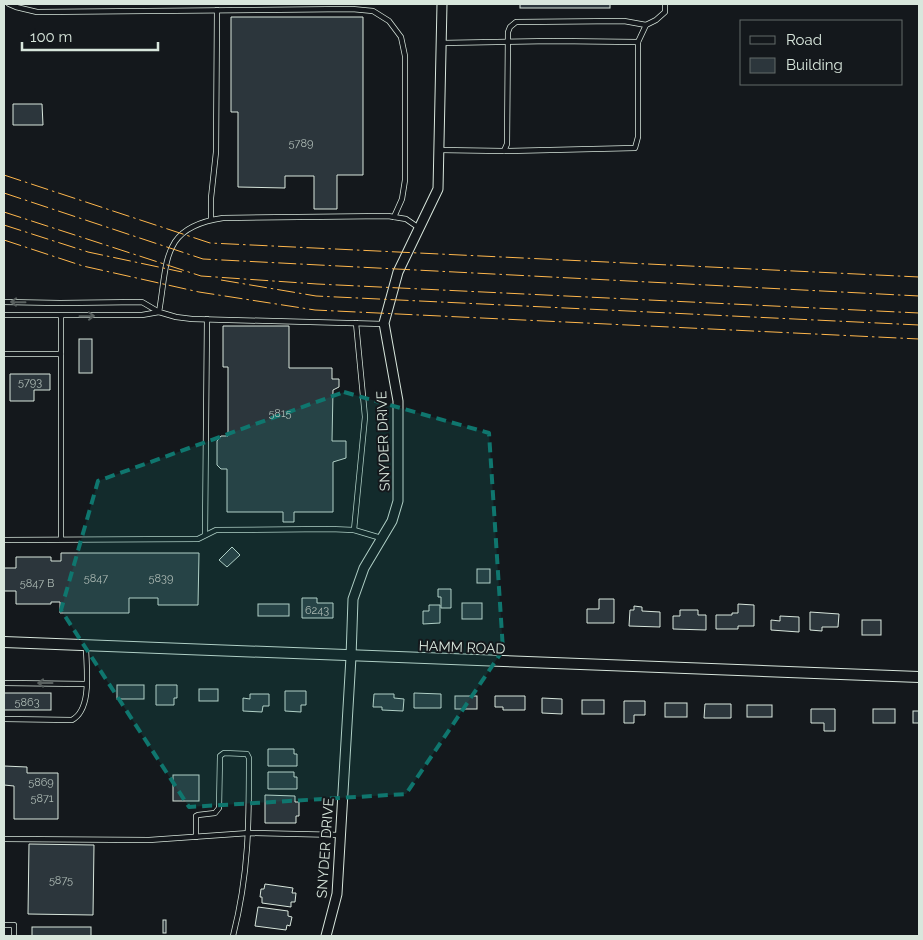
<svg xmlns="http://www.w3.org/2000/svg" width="923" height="940" viewBox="0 0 923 940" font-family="Raleway,sans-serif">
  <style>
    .building { fill: #2c363c; stroke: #d8e6dc }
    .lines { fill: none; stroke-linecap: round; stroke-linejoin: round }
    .service-casing { stroke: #d8e6dc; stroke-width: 6 }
    .minor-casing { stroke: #d8e6dc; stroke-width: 11 }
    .tertiary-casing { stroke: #d8e6dc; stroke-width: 12 }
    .service { stroke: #14181c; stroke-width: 4.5 }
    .minor { stroke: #14181c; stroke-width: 9 }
    .tertiary { stroke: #14181c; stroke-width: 10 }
    .power { stroke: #ffb74d; stroke-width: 1; stroke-dasharray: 18 4 2.5 4; stroke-linecap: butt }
    .oneway { stroke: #59605f }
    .marked { fill: #0f766e; fill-opacity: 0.2; stroke: #0f766e; stroke-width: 4; stroke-dasharray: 10 6; stroke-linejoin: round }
    .labels { text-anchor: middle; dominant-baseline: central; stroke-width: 4; stroke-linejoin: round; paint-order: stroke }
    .number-label { font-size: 11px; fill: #adbab4 }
    .street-label { font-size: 14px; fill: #d8e6dc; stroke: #14181c }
  </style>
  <rect width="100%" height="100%" fill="#14181c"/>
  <!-- building -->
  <g class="building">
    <rect x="520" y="4" width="90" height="4"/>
    <polygon points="231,17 363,17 363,175 337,175 337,209 314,209 314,176 285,176 285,188 238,187 238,112 231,112"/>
    <polygon points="13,104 42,104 43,125 13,125"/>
    <polygon points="223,326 289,326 289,368 332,368 332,379 339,379 339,387 333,390 332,441 346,441 346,458 333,462 333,512 294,512 294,522 283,522 283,512 227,512 227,469 221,469 217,465 217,441 221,436 228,436 228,367 223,367"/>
    <rect x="79" y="339" width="13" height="34"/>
    <polygon points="10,374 50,374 50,390 34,390 34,401 10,401"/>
    <polygon points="232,547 240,555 227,567 219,560"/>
    <polygon points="61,553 199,553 198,605 158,605 158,598 129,598 129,613 60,613 60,602 51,602 51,604 16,604 16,591 4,591 4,568 16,568 16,557 51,557 51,561 61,561"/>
    <rect x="477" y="569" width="13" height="14"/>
    <polygon points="438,589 451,589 451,608 441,608 441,597 438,597"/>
    <polygon points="302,598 317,598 317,603 333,603 333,618 302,618"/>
    <polygon points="599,599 614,599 614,623 587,623 587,609 599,609"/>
    <rect x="462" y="603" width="20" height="16"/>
    <rect x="258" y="604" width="31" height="12"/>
    <polygon points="738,604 754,605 754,626 738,626 738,629 716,629 716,615 732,615 732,613 738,613"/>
    <polygon points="429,605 440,605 440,623 423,624 423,611 429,611"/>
    <polygon points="634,606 642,607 642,611 660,612 660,627 629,626 630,610 634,610"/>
    <polygon points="680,610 698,610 698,615 706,615 706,630 673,629 673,616 680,616"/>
    <polygon points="810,612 839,614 838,627 822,627 822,631 810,630"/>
    <polygon points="780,616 799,617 799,632 771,630 771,620 780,621"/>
    <rect x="862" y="620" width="19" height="15"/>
    <rect x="117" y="685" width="27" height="14"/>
    <polygon points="156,685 177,685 177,698 174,698 174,705 156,705"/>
    <rect x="199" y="689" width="19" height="12"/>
    <polygon points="285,691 306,691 306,705 301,705 301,712 285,711"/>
    <rect x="4" y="693" width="47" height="17"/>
    <polygon points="414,693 441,694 441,708 414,708"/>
    <polygon points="250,694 269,694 269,706 263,706 262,712 243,711 243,698 250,699"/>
    <polygon points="374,694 394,694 394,698 404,699 403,711 382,710 382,707 373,707"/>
    <rect x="455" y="696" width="22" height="13"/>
    <polygon points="495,696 525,696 525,710 503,710 503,707 495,707"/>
    <polygon points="542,698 562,699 562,714 542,713"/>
    <rect x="582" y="700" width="22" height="14"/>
    <polygon points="624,701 645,701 645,715 634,715 634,723 624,723"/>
    <rect x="665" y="703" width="22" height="14"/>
    <polygon points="705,704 731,704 731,718 704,718"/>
    <rect x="747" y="705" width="25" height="12"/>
    <polygon points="811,709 835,709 835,731 824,731 824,723 811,723"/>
    <rect x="873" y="709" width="22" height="14"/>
    <rect x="913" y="711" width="6" height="12"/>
    <polygon points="268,749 294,749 294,754 297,754 297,766 268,766"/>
    <polygon points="4,766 27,767 27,773 58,773 58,819 14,819 14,786 4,785"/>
    <polygon points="268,772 294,772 294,777 297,777 297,789 268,789"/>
    <rect x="173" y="775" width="26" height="26"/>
    <polygon points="265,795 295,796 295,802 299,802 299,816 296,816 296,823 265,823"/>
    <polygon points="29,844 94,845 93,915 28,914"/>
    <polygon points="265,884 293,888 292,893 296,893 295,902 291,902 291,907 262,903 262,897 260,897 261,889 264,889"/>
    <polygon points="258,907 288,911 288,916 292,917 290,926 287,925 286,930 255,926"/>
    <rect x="163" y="920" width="3" height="13"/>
    <rect x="32" y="927" width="59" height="9"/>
  </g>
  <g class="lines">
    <!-- service casing -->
    <g class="service-casing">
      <g id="service">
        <polyline points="9,4 16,7 37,12 352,9 373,11 389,21 401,37 405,56 405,180 402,199 394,217"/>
        <polyline points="441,43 553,41 638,42 646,25 656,20 665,12 665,4"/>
        <polyline points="439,150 504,151 507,144 508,32 510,27 516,22 624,21 646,25"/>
        <polyline points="504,151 635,148 638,137 638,42"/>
        <polyline points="211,219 211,198 216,152 217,10"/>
        <polyline points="4,302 60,303 142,302 159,312 142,315 4,315"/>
        <polyline points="61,316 61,539"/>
        <path d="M384,324L192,319L176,317L159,312C168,260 161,227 223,218L388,216L406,219L419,228"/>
        <polyline points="4,354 61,354"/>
        <polyline points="354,530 365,417 356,323"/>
        <polyline points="205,535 207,319"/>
        <polyline points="4,540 198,539 216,530 330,529 354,530 381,538"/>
        <polyline points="4,683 86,684"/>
        <path d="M4,719L72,720C93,709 86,666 86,646"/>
        <path d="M196,837V816L198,815L215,813L219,808L220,756L224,753L247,754L249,758C249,821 249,874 233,936"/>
        <polyline points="4,839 149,840 249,833 340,835"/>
        <polyline points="4,925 14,925 14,936"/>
      </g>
    </g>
    <!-- minor casing -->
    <g class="minor-casing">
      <polyline id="minor" points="326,936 337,894 351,657 353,599 364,568 392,521 398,501 398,401 384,323 398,272 438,189 442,4"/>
    </g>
    <!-- tertiary casing -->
    <g class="tertiary-casing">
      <polyline id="tertiary" points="4,642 919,677"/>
    </g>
    <!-- service -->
    <use href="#service" class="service"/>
    <!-- minor -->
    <use href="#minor" class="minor"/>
    <!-- tertiary -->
    <use href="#tertiary" class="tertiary"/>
    <!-- power -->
    <g class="power">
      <polyline points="4,175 210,243 919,277"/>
      <polyline points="4,193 203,259 919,296"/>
      <polyline points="4,212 201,276 317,284 919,313"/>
      <polyline points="4,225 88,252 182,272"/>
      <polyline points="4,240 83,266 199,292 315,310 919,339"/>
      <polyline points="221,280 316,296 919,325"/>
    </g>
  </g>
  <!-- one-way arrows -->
  <defs><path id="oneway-shaft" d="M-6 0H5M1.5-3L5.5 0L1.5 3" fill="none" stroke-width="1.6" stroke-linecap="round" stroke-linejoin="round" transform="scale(1.25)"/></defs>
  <g class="oneway">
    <use href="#oneway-shaft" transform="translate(18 302) rotate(-179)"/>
    <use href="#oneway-shaft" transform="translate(87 316) rotate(-1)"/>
    <use href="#oneway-shaft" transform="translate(45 683) rotate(-180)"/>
  </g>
  <!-- marked area -->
  <path class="marked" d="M344,392L489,433L503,650L406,794L189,807L61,610L98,481Z"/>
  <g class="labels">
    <!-- number labels -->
    <g class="number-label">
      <text x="301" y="143">5789</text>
      <text x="30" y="382">5793</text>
      <text x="280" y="413">5815</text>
      <text x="96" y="578">5847</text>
      <text x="161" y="578">5839</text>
      <text x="37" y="583">5847 B</text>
      <text x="317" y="610">6243</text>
      <text x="27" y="702">5863</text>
      <text x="41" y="782">5869</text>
      <text x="42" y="798">5871</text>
      <text x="61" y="880">5875</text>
    </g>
    <!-- street labels -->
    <g class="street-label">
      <text transform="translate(383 441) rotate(-92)">SNYDER DRIVE</text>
      <text transform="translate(462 647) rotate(2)">HAMM ROAD</text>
      <text transform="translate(325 848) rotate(-86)">SNYDER DRIVE</text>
    </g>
  </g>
  <!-- border -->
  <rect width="923" height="940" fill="none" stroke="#d8e6dc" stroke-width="10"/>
  <!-- legend -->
  <rect x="740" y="20" width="162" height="65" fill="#14181c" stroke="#626a69"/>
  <rect x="750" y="36" width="25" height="8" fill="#14181c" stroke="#626a69"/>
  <text x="786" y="45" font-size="15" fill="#d8e6dc">Road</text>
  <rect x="750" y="58" width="25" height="15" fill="#2c363c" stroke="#626a69"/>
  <text x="786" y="70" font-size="15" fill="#d8e6dc">Building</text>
  <!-- scale -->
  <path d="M22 42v8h136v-8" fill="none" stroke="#d8e6dc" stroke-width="2.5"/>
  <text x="30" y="42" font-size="15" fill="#d8e6dc" stroke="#14181c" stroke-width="4" paint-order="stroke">100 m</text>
</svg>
